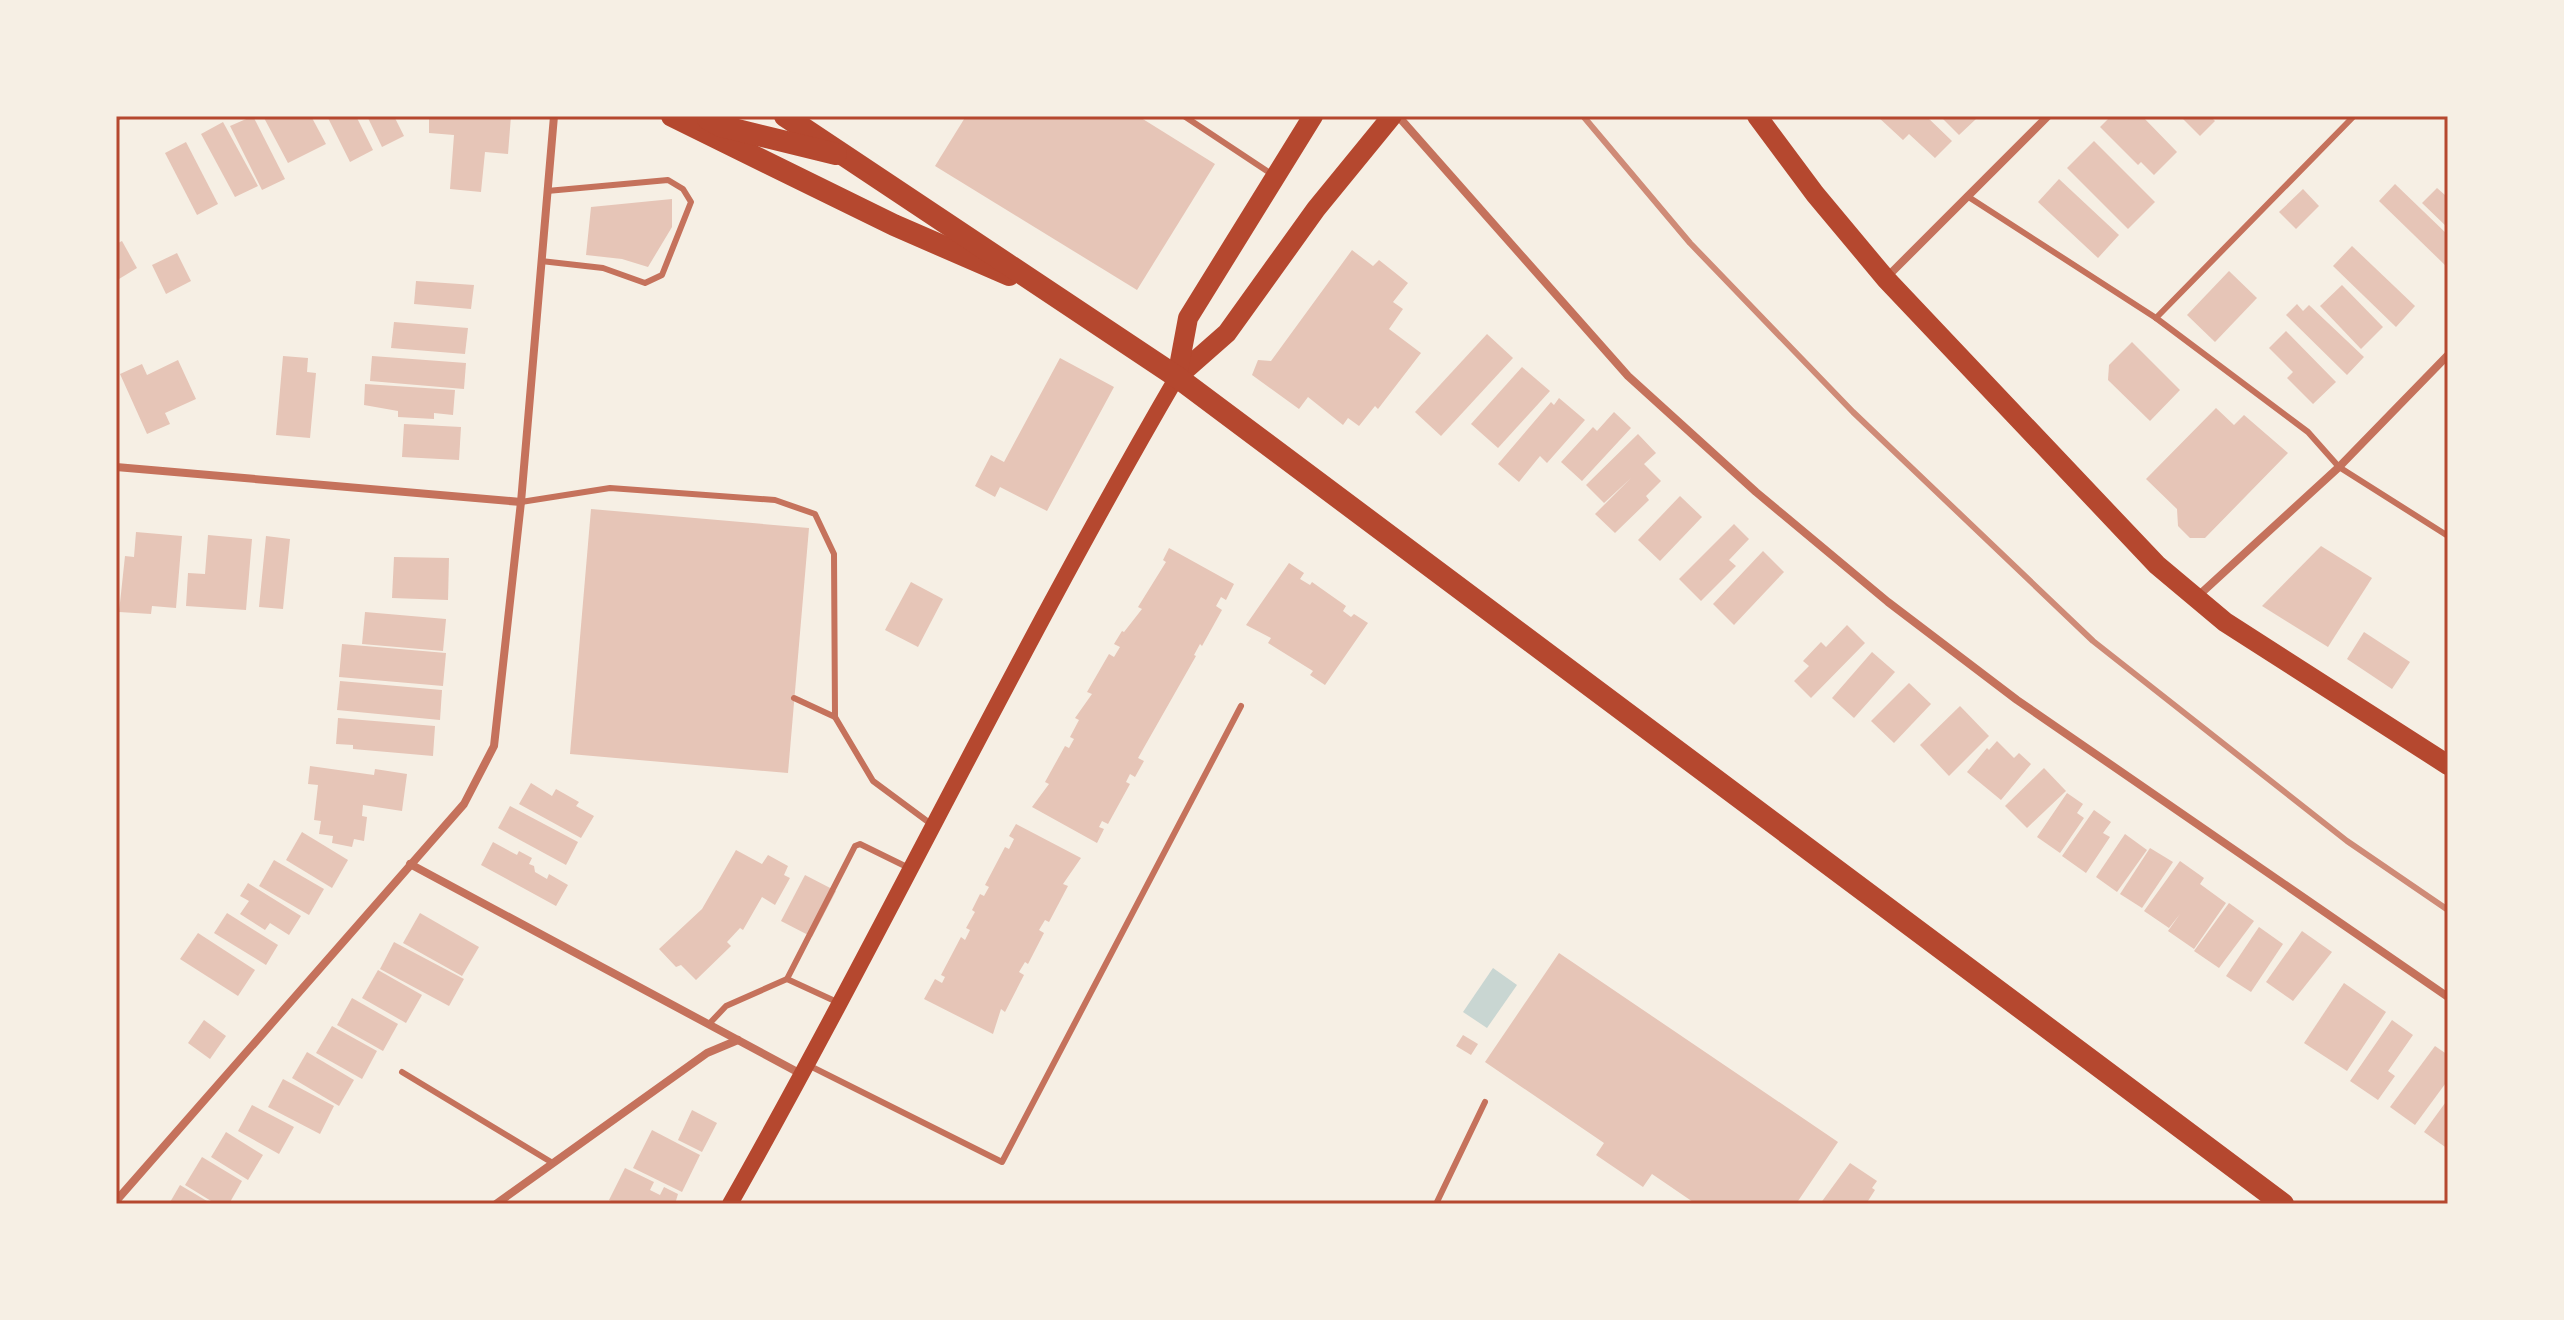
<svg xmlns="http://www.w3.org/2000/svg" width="2564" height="1320" viewBox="0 0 2564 1320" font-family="'Nunito Sans',sans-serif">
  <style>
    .water { fill: #c9d6d2 }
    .building { fill: #e6c5b7 }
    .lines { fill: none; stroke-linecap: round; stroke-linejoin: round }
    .service { stroke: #c5725c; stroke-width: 6 }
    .minor { stroke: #c5725c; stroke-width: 8 }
    .secondary { stroke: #b5482f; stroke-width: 16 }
    .primary { stroke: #b5482f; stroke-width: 20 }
    .trunk { stroke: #b5482f; stroke-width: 22 }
    .rail { stroke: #cf8b77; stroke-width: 6 }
    .neatline { fill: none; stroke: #b5482f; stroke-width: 3 }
  </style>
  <rect width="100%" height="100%" fill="#f6efe4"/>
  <!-- water -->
  <polygon class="water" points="1493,968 1517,985 1487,1028 1463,1012"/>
  <!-- building -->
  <g class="building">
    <polygon points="253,116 285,179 262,190 230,126"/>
    <polygon points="263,116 311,116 326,144 288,163"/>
    <polygon points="327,116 356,116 373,150 350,162"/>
    <polygon points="367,116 394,116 404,136 382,147"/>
    <polygon points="422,116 511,116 508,154 485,152 481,192 450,189 454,135 429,133 429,119"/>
    <polygon points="966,116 1138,116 1215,164 1137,290 935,166"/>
    <polygon points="1877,116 1926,116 1952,141 1935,158 1909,134 1903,140"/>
    <polygon points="1940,116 1973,116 1976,119 1959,135"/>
    <polygon points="2111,116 2142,116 2177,152 2154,175 2141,162 2138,165 2100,127"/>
    <polygon points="2180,116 2210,116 2215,121 2200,136"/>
    <polygon points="223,122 258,186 235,197 201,134"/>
    <polygon points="2094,141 2155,202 2128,229 2067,168"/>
    <polygon points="186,142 218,204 197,215 165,153"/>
    <polygon points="2059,179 2119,235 2098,258 2038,202"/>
    <polygon points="2395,184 2448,235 2448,268 2379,201"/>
    <polygon points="2437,188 2445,195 2448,192 2448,228 2422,203"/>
    <polygon points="2303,189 2319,206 2296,229 2279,212"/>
    <polygon points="672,199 672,227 648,267 622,259 586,255 591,207"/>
    <polygon points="122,241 137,268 119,279 116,273 116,244"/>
    <polygon points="2352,246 2415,306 2396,327 2333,266"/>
    <polygon points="1352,250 1373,266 1379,260 1408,283 1393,302 1403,309 1389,329 1421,353 1378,409 1375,406 1359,426 1348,418 1343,425 1308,397 1299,409 1252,375 1258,360 1271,361"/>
    <polygon points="177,253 191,281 166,294 152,265"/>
    <polygon points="2229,271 2257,298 2215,342 2187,315"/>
    <polygon points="416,281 474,285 471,309 414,304"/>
    <polygon points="2342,285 2383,327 2361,349 2320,306"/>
    <polygon points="2297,304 2303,311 2309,305 2364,357 2347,375 2286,315"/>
    <polygon points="394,322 468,328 465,354 391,348"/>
    <polygon points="2286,331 2336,382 2313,404 2287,378 2293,372 2269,348"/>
    <polygon points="1487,334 1513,358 1441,436 1415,412"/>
    <polygon points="2132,342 2180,390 2150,421 2108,380 2109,365"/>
    <polygon points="283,356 308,358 307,372 316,373 310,438 276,435"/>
    <polygon points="372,356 466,363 464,389 370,381"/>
    <polygon points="1060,358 1114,387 1047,511 1000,487 995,497 975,486 991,455 1004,462"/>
    <polygon points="178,360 196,399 165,413 170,424 147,434 120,374 142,364 147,375"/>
    <polygon points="1522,367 1550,391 1498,448 1471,424"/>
    <polygon points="365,384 455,390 453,415 434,413 434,419 398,417 398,411 364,405"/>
    <polygon points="1559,398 1585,420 1547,463 1540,456 1519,482 1498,464 1551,402 1554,405"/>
    <polygon points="2216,408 2234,425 2244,415 2288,453 2205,538 2190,538 2178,526 2177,509 2146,479"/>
    <polygon points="1614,412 1631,428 1582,481 1561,462 1593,427 1597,431"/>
    <polygon points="404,424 461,427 459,460 402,457"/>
    <polygon points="1638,434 1656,453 1644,464 1661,481 1646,496 1649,500 1615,533 1595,514 1631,478 1604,503 1586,485"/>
    <polygon points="1680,496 1702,517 1660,561 1638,540"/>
    <polygon points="591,509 809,528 788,773 570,754"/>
    <polygon points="1734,524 1749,539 1729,560 1736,566 1701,601 1679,579"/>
    <polygon points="136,532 182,536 176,608 152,606 151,614 119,612 125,556 134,557"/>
    <polygon points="208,535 252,539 246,610 186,606 188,573 205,574"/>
    <polygon points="266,536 290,539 283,609 259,607"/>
    <polygon points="2321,546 2372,578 2328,647 2262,606"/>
    <polygon points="1169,548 1234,584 1226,600 1221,597 1216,606 1222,610 1202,646 1200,644 1194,655 1196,656 1138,758 1144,761 1135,777 1130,774 1126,782 1130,784 1108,824 1102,821 1099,827 1104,829 1097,843 1032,807 1049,784 1045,782 1065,746 1069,748 1074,739 1070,737 1079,720 1075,718 1092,694 1087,692 1109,654 1114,657 1120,647 1114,644 1122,631 1124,632 1142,609 1138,607 1166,562 1163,560"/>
    <polygon points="1763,551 1784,572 1734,625 1713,604"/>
    <polygon points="394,557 449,558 448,600 392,598"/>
    <polygon points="1289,563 1304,573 1300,579 1310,585 1312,582 1346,606 1343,611 1351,617 1354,614 1368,623 1325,685 1310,675 1313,671 1268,643 1271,638 1246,625"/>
    <polygon points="911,582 943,599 918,647 885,630"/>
    <polygon points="365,612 446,619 443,651 362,644"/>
    <polygon points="1847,625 1865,643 1811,698 1794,681 1809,666 1803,661 1821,642 1826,647"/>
    <polygon points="2364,632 2410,662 2392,689 2347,659"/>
    <polygon points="342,644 446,653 443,686 339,677"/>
    <polygon points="1872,652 1895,672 1854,718 1832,698"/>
    <polygon points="340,681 442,690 440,720 337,710"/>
    <polygon points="1909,683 1931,704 1894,743 1871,721"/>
    <polygon points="1960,706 1989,736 1949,776 1920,745"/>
    <polygon points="338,718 435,726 433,756 353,749 353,745 336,744"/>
    <polygon points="1997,741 2014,758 2019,753 2031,764 2001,800 1967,772 1987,748 1989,750"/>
    <polygon points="310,766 374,775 375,769 407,774 402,811 363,805 362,816 367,817 364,841 354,839 352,847 332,843 333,836 319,834 321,821 314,820 318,785 308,784"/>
    <polygon points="2044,768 2066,791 2027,828 2005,806"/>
    <polygon points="531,783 552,796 556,789 579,802 576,806 594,816 581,838 519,804"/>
    <polygon points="2067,793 2083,804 2077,813 2084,818 2060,853 2037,837"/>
    <polygon points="510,806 578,842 566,865 498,828"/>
    <polygon points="2094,810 2111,822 2103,833 2110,837 2086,873 2062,856"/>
    <polygon points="1016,824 1081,858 1063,884 1068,886 1049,922 1045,920 1039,930 1044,933 1028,964 1025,962 1019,972 1024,975 1005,1012 1001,1009 993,1034 924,999 935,979 942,983 945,977 941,975 961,937 965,940 970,930 966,928 975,912 972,910 980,894 984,896 989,887 985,885 1005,847 1009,849 1014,839 1009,836"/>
    <polygon points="302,832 348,860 332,888 286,860"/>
    <polygon points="2125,834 2147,850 2117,892 2096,877"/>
    <polygon points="493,842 517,855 519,851 532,858 529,864 534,866 535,872 547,879 549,874 568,885 556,906 481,865"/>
    <polygon points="2150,848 2173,862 2142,908 2120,894"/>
    <polygon points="736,850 762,864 768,855 788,866 784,875 790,878 775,905 762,897 743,930 740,928 727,942 731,946 696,980 681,965 676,967 659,949 702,909"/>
    <polygon points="274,860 324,889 309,915 259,886"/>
    <polygon points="2180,861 2204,878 2200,884 2226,903 2194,949 2168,931 2180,914 2169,928 2144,911"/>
    <polygon points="805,875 836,891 812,937 781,921"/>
    <polygon points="248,883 301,916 289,935 270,923 265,930 240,914 249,901 240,896"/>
    <polygon points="2229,903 2254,921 2219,968 2194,951"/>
    <polygon points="227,913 278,945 266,965 214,933"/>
    <polygon points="420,913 479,947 462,976 403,943"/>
    <polygon points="2259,927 2283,944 2251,992 2226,976"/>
    <polygon points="2302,931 2332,952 2293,1001 2266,982"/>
    <polygon points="198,933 255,970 238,996 180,959"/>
    <polygon points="394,942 464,979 449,1006 380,969"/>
    <polygon points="1559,953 1838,1142 1796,1204 1696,1204 1652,1174 1643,1187 1596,1155 1604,1143 1485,1062"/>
    <polygon points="378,970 422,995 406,1023 362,998"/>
    <polygon points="2344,983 2386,1012 2347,1071 2304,1043"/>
    <polygon points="352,998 398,1024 383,1051 337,1025"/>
    <polygon points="204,1020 226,1036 210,1059 188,1043"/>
    <polygon points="2392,1020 2413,1035 2388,1071 2395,1076 2378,1100 2350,1081"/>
    <polygon points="332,1026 377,1051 362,1079 316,1053"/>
    <polygon points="1463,1035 1478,1044 1471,1055 1456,1046"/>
    <polygon points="2435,1046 2448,1055 2448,1080 2415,1125 2390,1107"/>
    <polygon points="307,1052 354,1080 339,1106 292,1078"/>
    <polygon points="283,1079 334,1106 320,1134 268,1107"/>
    <polygon points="2448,1099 2448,1149 2424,1132"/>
    <polygon points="252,1105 294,1127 279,1154 238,1131"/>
    <polygon points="692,1110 717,1123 702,1152 678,1140"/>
    <polygon points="652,1130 700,1155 682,1192 633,1168"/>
    <polygon points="226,1132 263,1155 248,1180 211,1157"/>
    <polygon points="202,1157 242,1181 229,1204 216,1204 185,1185"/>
    <polygon points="1850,1163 1877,1181 1872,1188 1875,1190 1866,1204 1820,1204"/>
    <polygon points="625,1168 654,1182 650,1190 660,1195 664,1187 678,1194 675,1204 617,1204 609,1200"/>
    <polygon points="180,1185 212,1204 169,1204"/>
  </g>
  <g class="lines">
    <!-- service -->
    <g class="service">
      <polyline points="1184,116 1273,175"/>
      <polyline points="1967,196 2156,318 2308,432 2339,467 2448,536"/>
      <polyline points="541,261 603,268 645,283 662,275 691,202 683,189 668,180 547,191"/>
      <polyline points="2156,318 2354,116"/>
      <polyline points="521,502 610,488 775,500 815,514 834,554 835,717"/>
      <polyline points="794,698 835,717 873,781 931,824"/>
      <polyline points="837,1002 787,979 855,846 860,844 909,868"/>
      <polyline points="709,1024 726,1006 787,979"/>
      <polyline points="808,1065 1002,1162 1241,706"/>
      <polyline points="402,1072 551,1162"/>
      <polyline points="1436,1204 1485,1102"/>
    </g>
    <!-- minor -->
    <g class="minor">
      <polyline points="1398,116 1628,376 1756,492 1888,602 2017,700 2448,997"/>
      <polyline points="116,117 118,116"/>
      <polyline points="1887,277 2048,116"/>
      <polyline points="116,467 521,502"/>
      <polyline points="2198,596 2339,467 2448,355"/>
      <polyline points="410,864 803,1075"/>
      <polyline points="116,1201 464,804 494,746 521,502 554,116"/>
      <polyline points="496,1204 707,1053 738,1040"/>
    </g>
    <!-- secondary -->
    <path class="secondary" d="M730,1204C884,931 1019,648 1177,377"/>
    <!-- primary -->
    <g class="primary">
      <polyline points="1757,116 1815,194 1886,279 2157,565 2225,622 2448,765"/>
      <polyline points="1177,377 1227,333 1316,209 1392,116"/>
      <polyline points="1177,377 1188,318 1313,116"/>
    </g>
    <!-- trunk -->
    <g class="trunk">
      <polyline points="672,116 894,225 1009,275"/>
      <polyline points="785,116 1177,377 2283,1204"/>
      <polyline points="708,119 721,126 836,154"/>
    </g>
    <!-- rail -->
    <polyline class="rail" points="1583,116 1690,243 1853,412 2093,641 2347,841 2448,910"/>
  </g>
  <!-- border -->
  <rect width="2564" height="1320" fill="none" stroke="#f6efe4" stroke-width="236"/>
  <rect x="118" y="118" width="2328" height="1084" class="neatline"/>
</svg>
